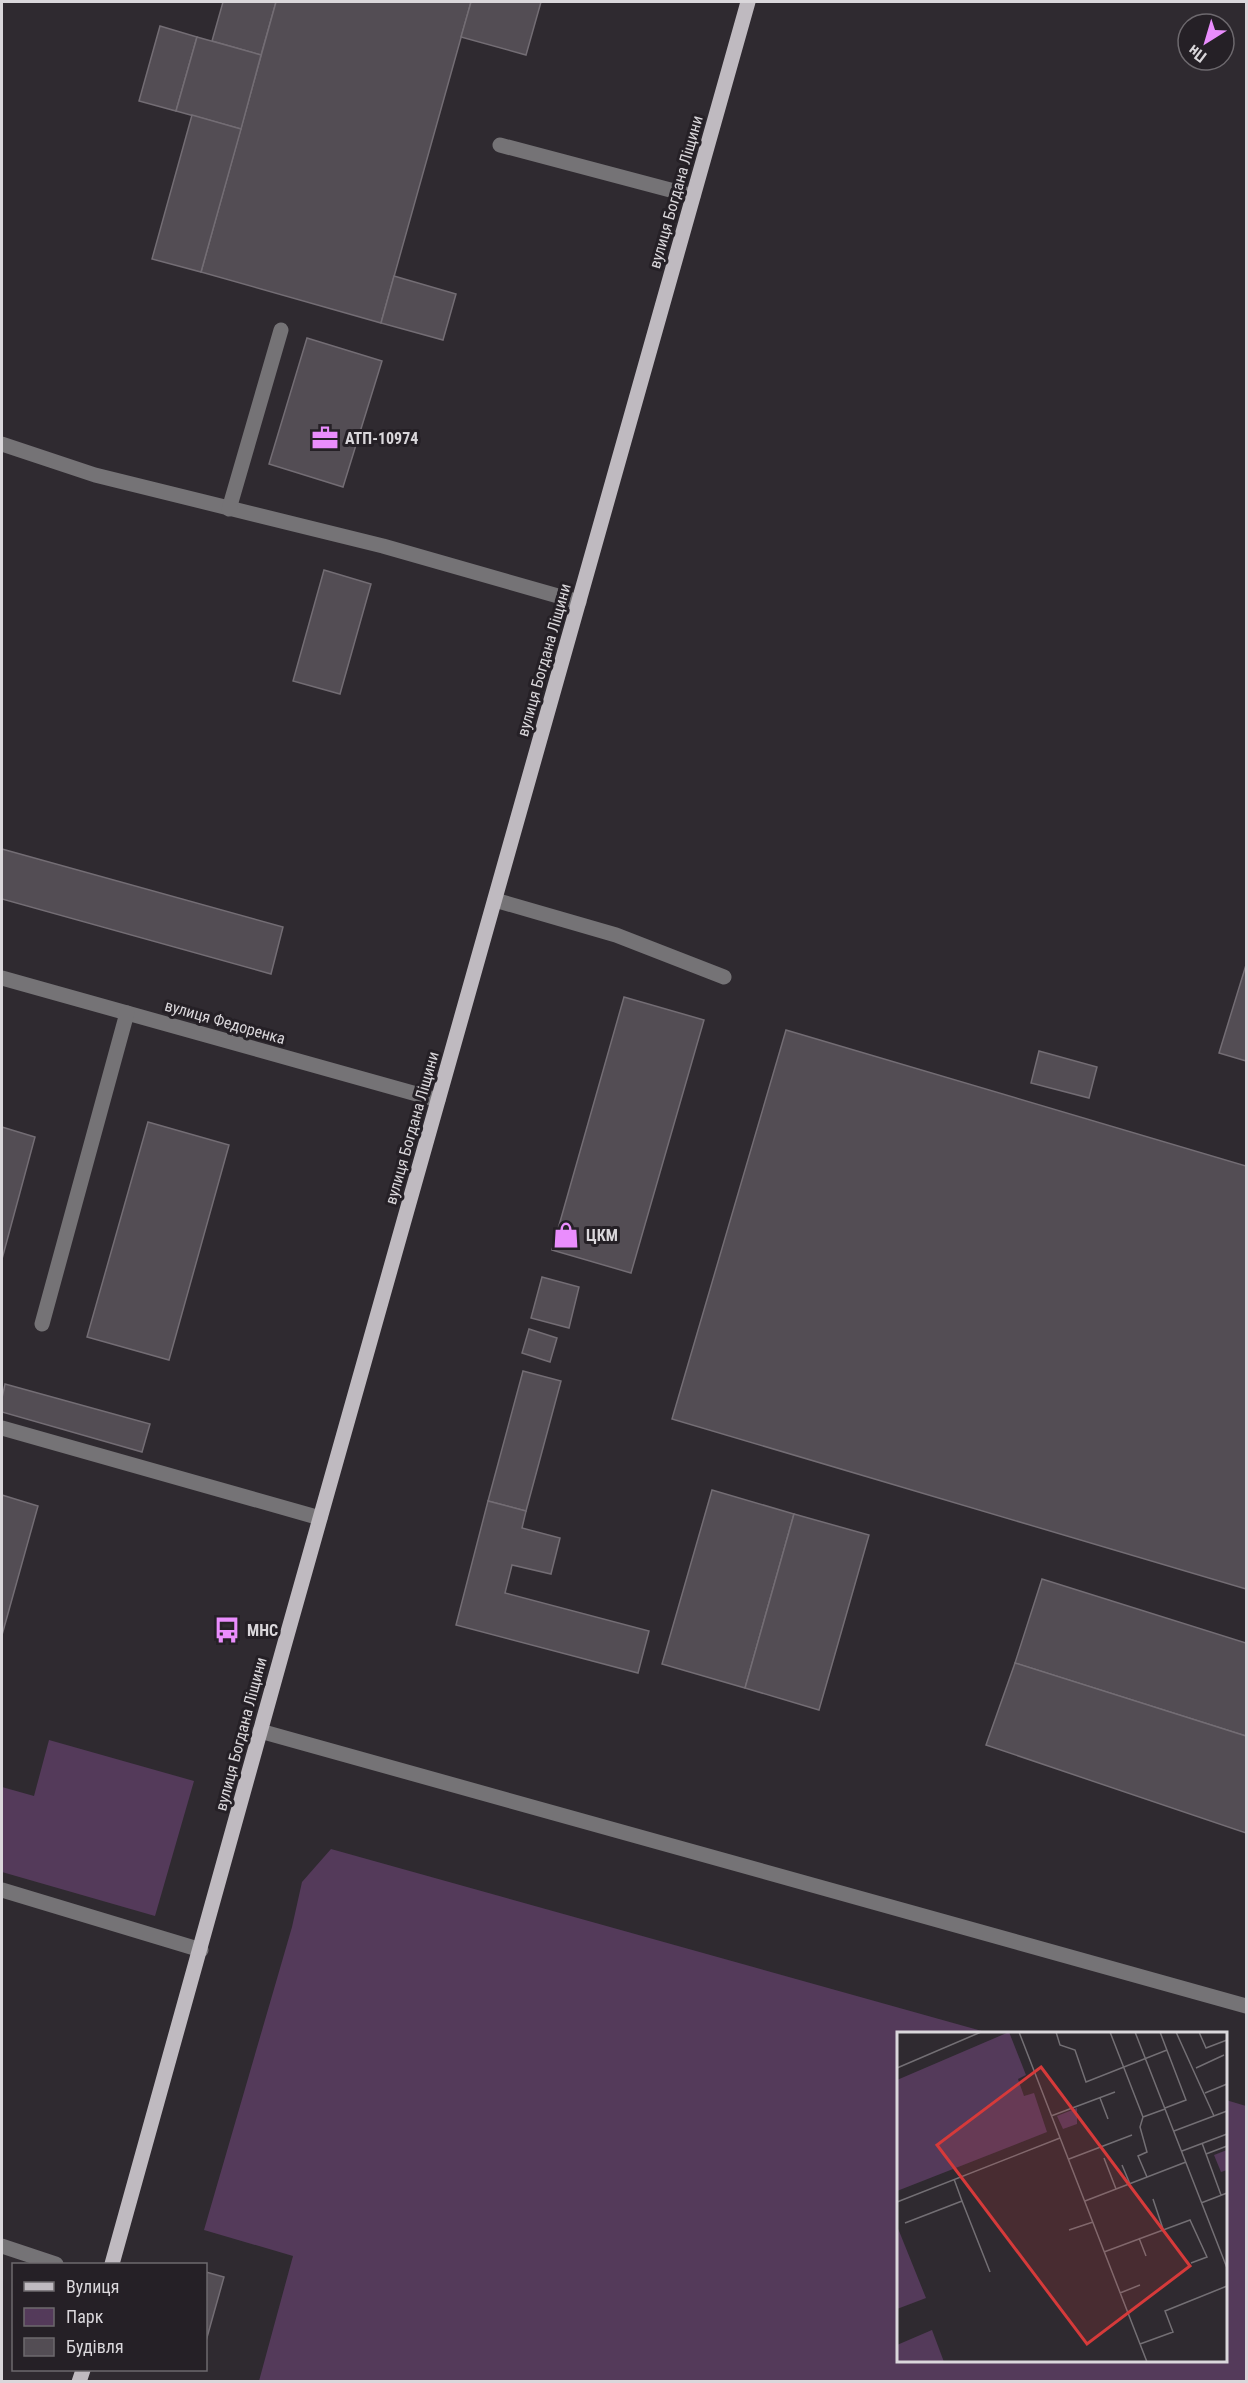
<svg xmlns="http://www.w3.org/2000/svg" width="1248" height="2383" viewBox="0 0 1248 2383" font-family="'Roboto Condensed',sans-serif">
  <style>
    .green { fill: #543a5a }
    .building { fill: #534d54; stroke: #736d74; stroke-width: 1.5 }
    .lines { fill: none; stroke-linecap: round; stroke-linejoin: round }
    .minor { stroke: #757376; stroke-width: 15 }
    .major { stroke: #bfbac0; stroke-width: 15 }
    .labels { text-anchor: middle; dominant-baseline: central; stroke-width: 6; stroke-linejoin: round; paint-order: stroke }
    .street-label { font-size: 16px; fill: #dad7db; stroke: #252026 }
    .poi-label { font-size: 16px; font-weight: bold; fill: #dad7db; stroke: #252026; text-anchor: start }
    .inset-road { fill: none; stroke: #736f74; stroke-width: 1.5 }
    .view { fill: #d63a3a; fill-opacity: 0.15; stroke: #d63a3a; stroke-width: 3 }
    .inset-edge { fill: none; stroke: #dad7db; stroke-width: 3 }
  </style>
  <rect width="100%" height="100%" fill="#2f2a30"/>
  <!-- green -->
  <g class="green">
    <polygon points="49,1740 194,1781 155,1916 2,1872 2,1787 34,1796"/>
    <polygon points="331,1849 989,2033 898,2034 898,2360 1226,2360 1226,2100 1246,2106 1246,2381 259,2381 293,2256 204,2230 292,1927 302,1882"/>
  </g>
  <!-- building -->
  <g class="building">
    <polygon points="223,2 276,2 261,55 212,41"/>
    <polygon points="276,2 471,2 381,323 201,272"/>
    <polygon points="471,2 541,2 526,55 461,37"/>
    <polygon points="160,26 197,37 176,111 139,101"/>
    <polygon points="197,37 261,55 241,129 176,111"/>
    <polygon points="192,115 241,129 201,272 152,259"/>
    <polygon points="394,276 456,294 443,340 381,323"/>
    <polygon points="307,338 382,361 343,487 269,464"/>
    <polygon points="324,570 371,584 340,694 293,681"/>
    <polygon points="2,849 283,927 271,974 2,899"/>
    <polygon points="1246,965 1246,1061 1219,1053"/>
    <polygon points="624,997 704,1020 631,1273 552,1250"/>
    <polygon points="786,1030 1246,1166 1246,1589 672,1419"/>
    <polygon points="1039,1051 1097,1067 1089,1098 1031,1083"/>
    <polygon points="148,1122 229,1145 169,1360 87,1337"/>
    <polygon points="2,1127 35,1137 2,1259"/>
    <polygon points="542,1277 579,1287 569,1328 531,1318"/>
    <polygon points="529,1329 557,1338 550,1362 522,1353"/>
    <polygon points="523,1371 561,1381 526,1511 488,1501"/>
    <polygon points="5,1384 150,1424 142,1452 2,1412 2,1398"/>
    <polygon points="712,1490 794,1514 745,1688 662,1664"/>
    <polygon points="2,1495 38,1506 2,1635"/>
    <polygon points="488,1501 526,1511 522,1528 560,1538 551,1574 512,1565 505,1593 649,1631 638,1673 456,1625"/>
    <polygon points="794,1514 869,1535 819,1710 745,1688"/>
    <polygon points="1042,1579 1246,1643 1246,1736 1015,1663"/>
    <polygon points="1015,1663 1246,1736 1246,1833 986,1745"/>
    <polygon points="206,2272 224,2277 206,2341"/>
  </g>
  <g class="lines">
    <!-- minor -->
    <g class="minor">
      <polyline points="500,145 693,196"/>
      <polyline points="2,444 95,475 383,546 579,602"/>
      <polyline points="229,509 281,330"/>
      <polyline points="495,900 616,935 724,977"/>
      <polyline points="2,978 438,1100"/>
      <polyline points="42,1324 127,1013"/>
      <polyline points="2,1428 320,1518"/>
      <polyline points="260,1731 1246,2006"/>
      <polyline points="2,1890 201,1950"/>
      <polyline points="2,2246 56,2264"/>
    </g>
    <!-- major -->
    <g class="major">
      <polyline points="112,2264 284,1646 748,2"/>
      <polyline points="79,2382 83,2370"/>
    </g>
  </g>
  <!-- icons -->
  <defs>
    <g id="office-bare" transform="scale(2.07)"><path d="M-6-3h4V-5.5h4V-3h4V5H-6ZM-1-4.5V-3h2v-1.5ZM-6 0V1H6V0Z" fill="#ea8dfd" stroke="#252026" stroke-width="2.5" paint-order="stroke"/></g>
    <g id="shop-bare" transform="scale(2.07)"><path d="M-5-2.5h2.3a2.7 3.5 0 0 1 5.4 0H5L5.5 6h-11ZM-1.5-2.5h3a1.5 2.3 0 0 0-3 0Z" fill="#ea8dfd" stroke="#252026" stroke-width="2.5" paint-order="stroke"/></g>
    <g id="bus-bare" transform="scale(2.07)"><path d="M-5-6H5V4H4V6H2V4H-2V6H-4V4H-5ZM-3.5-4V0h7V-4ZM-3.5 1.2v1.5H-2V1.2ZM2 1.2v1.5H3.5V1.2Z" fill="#ea8dfd" stroke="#252026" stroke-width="2.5" paint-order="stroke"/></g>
  </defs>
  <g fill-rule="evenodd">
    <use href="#office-bare" x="325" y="438"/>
    <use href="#shop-bare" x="566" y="1235"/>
    <use href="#bus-bare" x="227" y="1630"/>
  </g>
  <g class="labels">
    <!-- street labels -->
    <g class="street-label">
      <text transform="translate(676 192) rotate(-74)">вулиця Богдана Ліщини</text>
      <text transform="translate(544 660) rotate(-74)">вулиця Богдана Ліщини</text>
      <text transform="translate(225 1022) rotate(16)">вулиця Федоренка</text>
      <text transform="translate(412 1128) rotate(-74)">вулиця Богдана Ліщини</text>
      <text transform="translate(241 1734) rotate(-75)">вулиця Богдана Ліщини</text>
    </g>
    <!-- poi labels -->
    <g class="poi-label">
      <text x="345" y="438">АТП-10974</text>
      <text x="586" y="1235">ЦКМ</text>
      <text x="247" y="1630">МНС</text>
    </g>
  </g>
  <!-- overview -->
  <g transform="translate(897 2032)">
    <rect width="330" height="330" fill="#2f2a30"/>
    <path d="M112,0L129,43L121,47L127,64L137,61L150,100L0,159V48ZM180,76V92L166,97L160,84ZM330,118V138L324,140L317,123ZM0,194L29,266L0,277ZM35,298L47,330H0V313Z" fill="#543a5a"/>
    <path class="inset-road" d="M122,0L250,330M159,0L163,13L178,18L189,50L270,18M213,0L246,85L243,95L250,120L241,124L250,145M238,0L330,236M263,0L289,68L268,76M279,0L317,84M302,0L309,16L330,8M0,36L84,0M299,36L327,23M308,61L330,52M203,66L211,87M154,84L218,60M246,85L268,77M277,99L330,79M305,111L324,163M285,119L330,102M309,122L330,114M207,126L219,157M172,127L235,103M225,133L233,152M256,167L266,197M65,169L93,240M188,169L289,130M0,170L163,106M304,171L330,161M8,191L65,169L57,147M172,198L196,190M242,206L249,224M207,220L293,188L310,225L294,231M223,261L243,253M243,312L276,300L268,279L330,254"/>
    <path class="view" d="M144,35L293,234L190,312L40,113Z"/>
    <rect width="330" height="330" class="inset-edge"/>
  </g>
  <!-- border -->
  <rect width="1248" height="2383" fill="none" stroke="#dad7db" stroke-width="6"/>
  <!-- legend -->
  <rect x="12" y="2263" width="195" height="108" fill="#252026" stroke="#6d696e" stroke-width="1.5"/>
  <rect x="24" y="2282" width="30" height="9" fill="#bfbac0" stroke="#6d696e" stroke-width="1.5"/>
  <text x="66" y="2293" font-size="18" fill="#dad7db">Вулиця</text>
  <rect x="24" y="2308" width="30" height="18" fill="#543a5a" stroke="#6d696e" stroke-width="1.5"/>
  <text x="66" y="2323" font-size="18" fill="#dad7db">Парк</text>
  <rect x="24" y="2338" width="30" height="18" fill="#534d54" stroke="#6d696e" stroke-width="1.5"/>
  <text x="66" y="2353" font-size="18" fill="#dad7db">Будівля</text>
  <!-- north arrow -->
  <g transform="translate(1206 42) rotate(217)"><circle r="28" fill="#252026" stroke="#6d696e" stroke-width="1.5"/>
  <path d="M0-4.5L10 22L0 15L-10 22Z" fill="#ea8dfd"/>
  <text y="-9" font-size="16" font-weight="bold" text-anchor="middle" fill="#dad7db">Пн</text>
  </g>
</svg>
